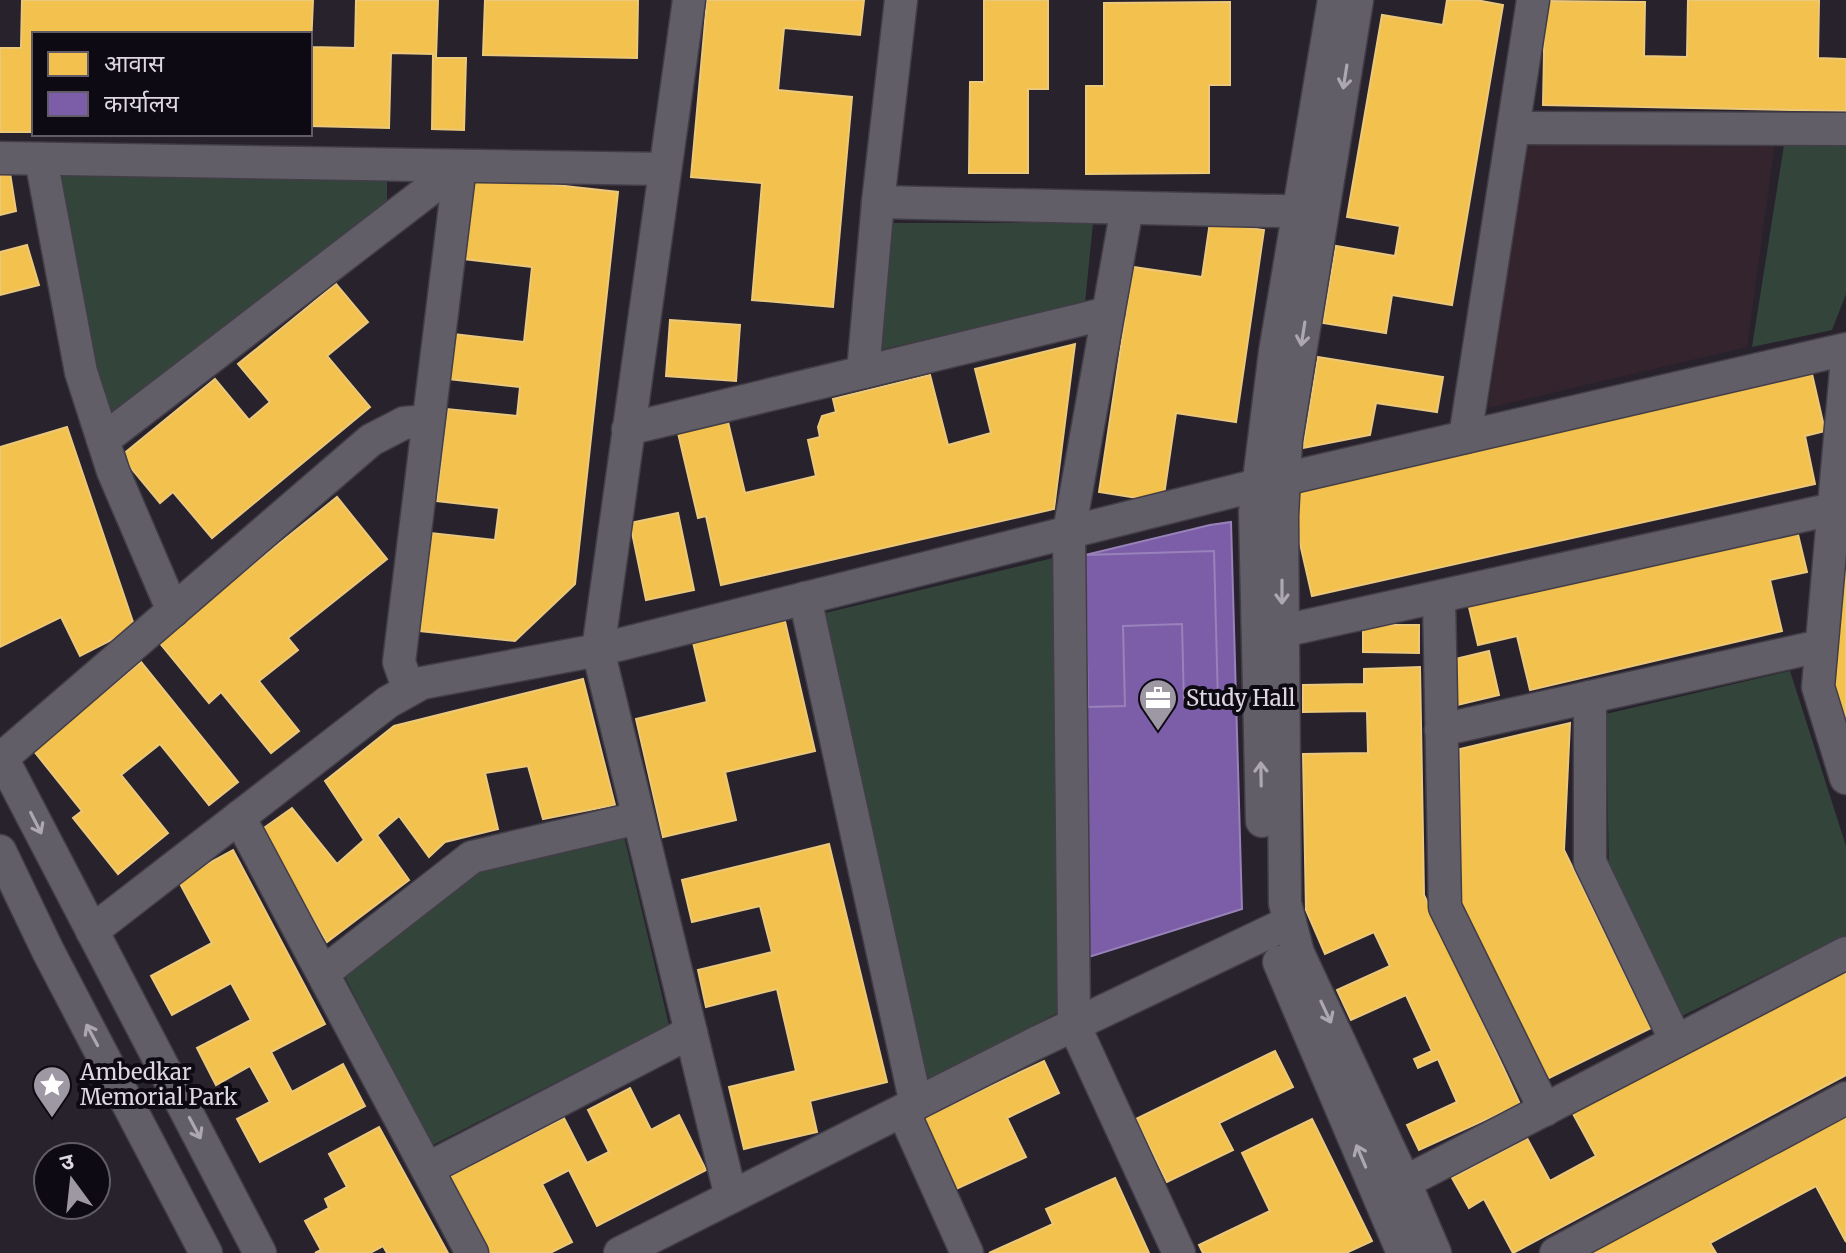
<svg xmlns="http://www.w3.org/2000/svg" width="1846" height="1253" viewBox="0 0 1846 1253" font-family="Merriweather,'Noto Sans Devanagari',serif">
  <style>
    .education { fill: #34242d }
    .green { fill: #33453b }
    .homes { fill: #f2c14e; stroke: #ecc87b; stroke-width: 2 }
    .offices { fill: #7b5ea7; stroke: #9882b9; stroke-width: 2 }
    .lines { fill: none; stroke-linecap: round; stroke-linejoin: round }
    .minor-casing { stroke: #423d46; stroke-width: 35 }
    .minor { stroke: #625e67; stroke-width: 32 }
    .oneway { stroke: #aca7b2 }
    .labels { text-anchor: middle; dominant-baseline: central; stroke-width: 8; stroke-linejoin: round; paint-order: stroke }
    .poi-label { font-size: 22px; fill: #ddd7e4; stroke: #0e0a13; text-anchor: start }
  </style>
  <rect width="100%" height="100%" fill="#28222d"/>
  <!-- education -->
  <polygon class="education" points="1526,138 1775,142 1747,347 1488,408"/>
  <!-- green -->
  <g class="green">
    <polygon points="1784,145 1846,146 1846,294 1832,330 1752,347"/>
    <polygon points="53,170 387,181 387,201 108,415 90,361"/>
    <polygon points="891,223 1093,223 1085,303 879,350"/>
    <polygon points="1053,558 1059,1012 927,1081 821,614"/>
    <polygon points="1790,671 1846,846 1846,935 1682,1016 1609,869 1606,714"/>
    <polygon points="624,836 669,1025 431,1146 343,973 471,873"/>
  </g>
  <!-- homes -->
  <g class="homes">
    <polygon points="22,0 313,0 311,47 355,48 356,0 438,0 436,58 466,58 464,130 432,129 433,54 391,53 389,128 310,126 310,34 34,34 34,132 0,132 0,48 21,48"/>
    <polygon points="485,0 638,0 637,58 483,55"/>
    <polygon points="707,0 864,0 860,35 784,28 778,90 852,97 833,307 752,300 762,183 691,177"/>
    <polygon points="984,0 1048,0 1048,89 1028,89 1028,173 969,173 970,82 984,82"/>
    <polygon points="1447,0 1476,0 1503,5 1452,305 1392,295 1386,333 1323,323 1336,246 1395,256 1400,226 1347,217 1382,15 1443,25"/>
    <polygon points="1688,0 1819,0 1818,58 1846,59 1846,111 1543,105 1545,1 1645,2 1644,56 1687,57"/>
    <polygon points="1230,2 1230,85 1209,85 1209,173 1086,174 1086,86 1104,86 1104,3"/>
    <polygon points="112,134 191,134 191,136"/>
    <polygon points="10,173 16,211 0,215 0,174"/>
    <polygon points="473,176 618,192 575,584 515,641 420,631 431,533 495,540 499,508 437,501 447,409 517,416 520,387 449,379 454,334 524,342 532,267 464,259"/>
    <polygon points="1210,222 1264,230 1236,422 1176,413 1163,502 1099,492 1133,267 1202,277"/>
    <polygon points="27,245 39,285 0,295 0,252"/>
    <polygon points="336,284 368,322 327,356 370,407 212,538 173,492 160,503 121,456 215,379 249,420 270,402 238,364"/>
    <polygon points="670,320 740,325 736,381 666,376"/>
    <polygon points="1075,344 1054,509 721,585 706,516 698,518 678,433 728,422 745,493 816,476 808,440 820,437 818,427 822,416 836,412 833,399 930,375 948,445 991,433 975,369"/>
    <polygon points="1318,357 1443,377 1437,412 1376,403 1370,435 1303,448"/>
    <polygon points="1812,374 1825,431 1805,436 1815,484 1312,596 1288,491"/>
    <polygon points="67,427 135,628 80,656 61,617 0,647 0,447"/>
    <polygon points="337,497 387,559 288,638 298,650 259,681 299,731 271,753 221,692 209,703 158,641"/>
    <polygon points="678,513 694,590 646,600 630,523"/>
    <polygon points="1795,522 1807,572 1770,580 1782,631 1530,690 1517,636 1478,645 1467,599"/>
    <polygon points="1839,565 1846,566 1846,742 1830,693"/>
    <polygon points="784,617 815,751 725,772 736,820 663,837 636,719 707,702 692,638"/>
    <polygon points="1363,625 1419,625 1419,653 1363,652"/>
    <polygon points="1489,651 1499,695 1457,705 1447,661"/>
    <polygon points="141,662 238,782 209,805 160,744 121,775 168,833 118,874 73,818 82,811 33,750"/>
    <polygon points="1420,667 1424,895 1520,1104 1419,1150 1407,1125 1457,1102 1438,1059 1418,1068 1414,1059 1432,1051 1406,995 1351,1020 1337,990 1390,966 1374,932 1325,954 1306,910 1303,754 1368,753 1367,711 1303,712 1303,685 1364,684 1364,669"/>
    <polygon points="583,679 615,805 543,819 528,766 485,773 498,829 445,842 429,857 399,816 377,835 409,880 327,942 261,830 292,808 337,864 364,840 325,781 394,726"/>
    <polygon points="1570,723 1564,850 1651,1028 1543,1081 1461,910 1460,749"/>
    <polygon points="1178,812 1216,812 1216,907 1186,907 1186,921 1122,922 1122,940 1088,940 1087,815 1133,814 1134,866 1178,866"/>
    <polygon points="829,844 887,1082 810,1101 817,1132 744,1149 729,1087 796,1071 777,989 706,1007 698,970 772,952 760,906 692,922 682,880"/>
    <polygon points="233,850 325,1024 271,1052 292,1092 343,1064 365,1106 260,1162 237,1119 270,1102 250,1066 216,1085 197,1048 251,1020 231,983 172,1015 151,976 212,943 178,880"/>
    <polygon points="1846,966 1846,1075 1513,1253 1484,1199 1469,1208 1452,1178 1527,1138 1550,1181 1596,1156 1572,1112"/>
    <polygon points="1275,1051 1293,1087 1219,1123 1233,1150 1167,1182 1136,1119"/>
    <polygon points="1044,1061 1059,1093 1007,1118 1026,1157 954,1190 921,1119"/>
    <polygon points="630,1088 651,1130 679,1115 706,1170 597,1226 569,1170 542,1184 572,1242 550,1253 489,1253 450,1176 564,1118 587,1163 609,1152 588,1110"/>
    <polygon points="1846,1110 1846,1242 1816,1186 1710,1243 1716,1253 1579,1253"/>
    <polygon points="1312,1119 1372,1241 1346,1253 1203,1253 1199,1245 1270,1211 1242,1153"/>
    <polygon points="379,1127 448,1253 387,1253 383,1246 370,1253 315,1253 321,1250 305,1221 329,1208 325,1199 347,1187 329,1154"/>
    <polygon points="1115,1178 1149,1253 989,1253 1053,1224 1046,1209"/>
  </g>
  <!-- offices -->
  <g class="offices">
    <polygon points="1231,522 1242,909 1073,962 1085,555 1210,525"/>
    <polygon points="1214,551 1218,703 1184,704 1182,624 1123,626 1125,706 1088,707 1085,555"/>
  </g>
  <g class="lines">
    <!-- minor casing -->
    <g class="minor-casing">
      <g id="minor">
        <polyline points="689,0 598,650 731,1197"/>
        <polyline points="1357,0 1286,440 1282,516 1285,903 1298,953 1405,1183 1435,1253"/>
        <polyline points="1514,128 1846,129"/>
        <polyline points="0,158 665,169"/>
        <polyline points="41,159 81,372 113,471 173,611"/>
        <polyline points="878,202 1320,212"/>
        <polyline points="1127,208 1069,532 1074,1025 1179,1253"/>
        <polyline points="1846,370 1818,687 1846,778"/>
        <polyline points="863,372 878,202 901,0"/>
        <polyline points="628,429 1108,313"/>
        <polyline points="1465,437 1533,0"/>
        <polyline points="103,440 460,166"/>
        <polyline points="805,598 916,1104"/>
        <polyline points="1439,598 1445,907 1545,1110"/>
        <polyline points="1265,635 1833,509"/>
        <polyline points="409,690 399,662 460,166"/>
        <polyline points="1590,697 1590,862 1676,1041"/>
        <polyline points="1441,730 1820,646"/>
        <polyline points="0,754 260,1253"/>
        <polyline points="2,758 371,440 404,423 428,421"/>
        <polyline points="239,817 472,1253"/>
        <polyline points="1262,821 1255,512 1275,352 1334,0"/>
        <polyline points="0,851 48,951 206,1253"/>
        <polyline points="92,931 388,702 422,683 598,650 1258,485 1846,349"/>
        <polyline points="1279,962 1403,1253"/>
        <polyline points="323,973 472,857 638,818"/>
        <polyline points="903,1111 967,1253"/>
        <polyline points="427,1169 691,1032"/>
        <polyline points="1388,1191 1846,953"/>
        <polyline points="620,1253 1036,1043 1290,922"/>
        <polyline points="1556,1253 1846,1098"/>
      </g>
    </g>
    <!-- minor -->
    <use href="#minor" class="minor"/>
  </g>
  <!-- one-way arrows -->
  <defs><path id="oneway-shaft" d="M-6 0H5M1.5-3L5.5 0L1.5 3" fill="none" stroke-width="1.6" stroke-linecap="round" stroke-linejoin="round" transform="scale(2)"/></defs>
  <g class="oneway">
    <use href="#oneway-shaft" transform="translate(1345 77) rotate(99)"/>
    <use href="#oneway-shaft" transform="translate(1303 334) rotate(99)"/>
    <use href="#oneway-shaft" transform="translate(1282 592) rotate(90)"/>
    <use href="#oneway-shaft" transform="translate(1261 774) rotate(-91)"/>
    <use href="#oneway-shaft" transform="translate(36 823) rotate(63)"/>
    <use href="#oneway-shaft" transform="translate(1326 1012) rotate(65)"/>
    <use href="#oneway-shaft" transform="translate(92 1035) rotate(-118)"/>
    <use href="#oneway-shaft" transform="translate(195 1128) rotate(62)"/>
    <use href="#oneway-shaft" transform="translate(1361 1156) rotate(-113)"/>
  </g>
  <!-- icons -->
  <defs>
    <g id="office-pin" transform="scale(2)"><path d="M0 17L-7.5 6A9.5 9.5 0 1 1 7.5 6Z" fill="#9e98a4" stroke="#0e0a13"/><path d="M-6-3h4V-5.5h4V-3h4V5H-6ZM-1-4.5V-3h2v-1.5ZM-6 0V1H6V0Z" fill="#fff"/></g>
    <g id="sight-pin" transform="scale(2)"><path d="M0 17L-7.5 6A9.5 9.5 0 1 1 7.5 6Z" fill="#9e98a4" stroke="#0e0a13"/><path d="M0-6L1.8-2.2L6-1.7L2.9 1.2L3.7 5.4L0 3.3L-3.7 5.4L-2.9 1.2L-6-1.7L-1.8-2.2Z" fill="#fff"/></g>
  </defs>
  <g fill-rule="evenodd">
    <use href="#office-pin" x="1158" y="698"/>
    <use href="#sight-pin" x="52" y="1085"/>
  </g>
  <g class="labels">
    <!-- poi labels -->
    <g class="poi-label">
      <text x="1186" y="698">Study Hall</text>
      <text x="80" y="1072">Ambedkar<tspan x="80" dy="25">Memorial Park</tspan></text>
    </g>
  </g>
  <!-- legend -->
  <rect x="32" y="32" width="280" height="104" fill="#0e0a13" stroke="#615c67" stroke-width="2"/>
  <rect x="48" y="52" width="40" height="24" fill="#f2c14e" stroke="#615c67" stroke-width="2"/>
  <text x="104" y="72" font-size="24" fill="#ddd7e4">आवास</text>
  <rect x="48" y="92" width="40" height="24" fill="#7b5ea7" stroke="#615c67" stroke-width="2"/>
  <text x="104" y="112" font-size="24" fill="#ddd7e4">कार्यालय</text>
  <!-- north arrow -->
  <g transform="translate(72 1181) rotate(345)"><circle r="38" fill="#0e0a13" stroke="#615c67" stroke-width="2"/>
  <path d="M0-6L14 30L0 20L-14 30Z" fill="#9e98a4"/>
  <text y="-12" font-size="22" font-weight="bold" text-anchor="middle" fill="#ddd7e4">उ</text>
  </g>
</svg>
